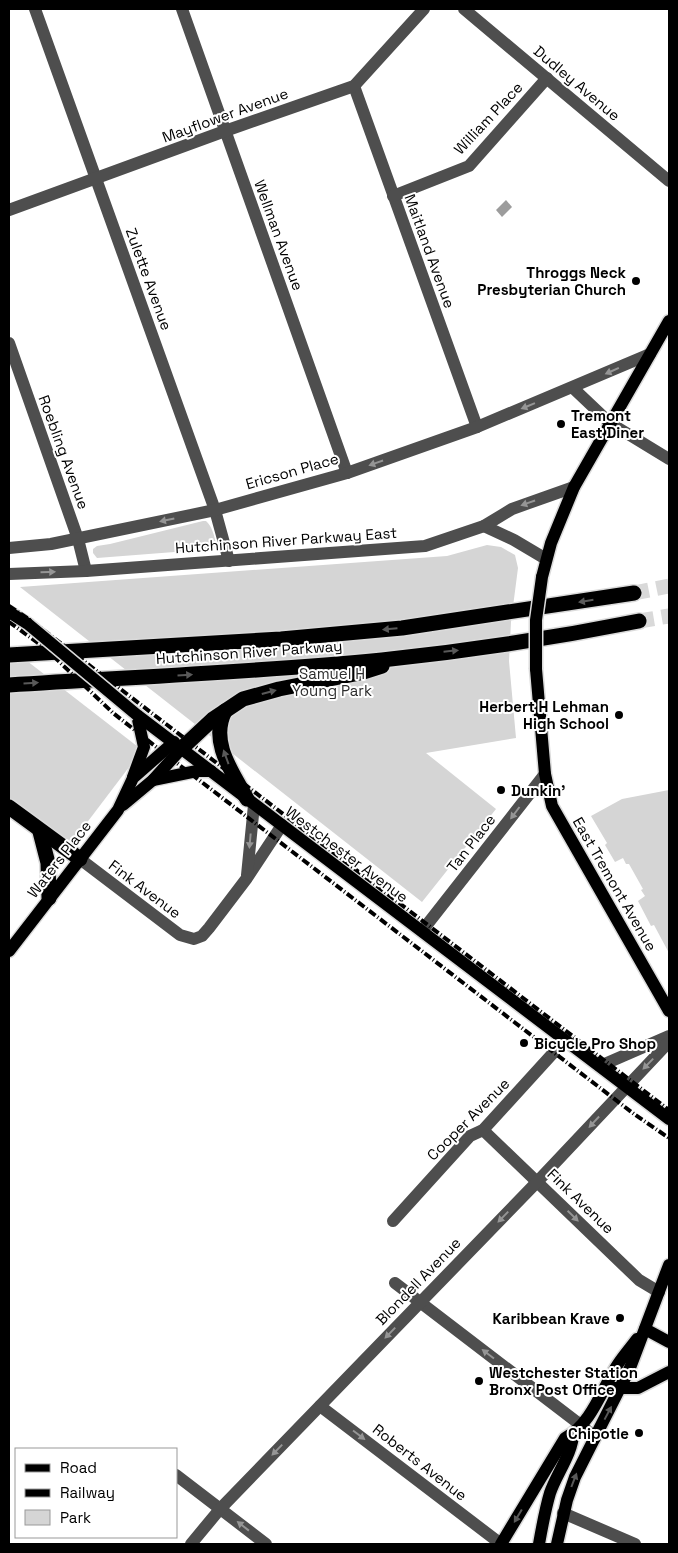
<svg xmlns="http://www.w3.org/2000/svg" width="678" height="1553" viewBox="0 0 678 1553" font-family="'Space Grotesk',sans-serif">
  <style>
    .green { fill: #d5d5d5 }
    .water { fill: #9c9c9c }
    .lines { fill: none; stroke-linecap: round; stroke-linejoin: round }
    .highway-tunnel { stroke: #d9d9d9; stroke-width: 15; stroke-dasharray: 15 8; stroke-linecap: butt }
    .major-casing { stroke: #dbdbdb; stroke-width: 15 }
    .highway-casing { stroke: #dbdbdb; stroke-width: 18 }
    .minor { stroke: #4e4e4e; stroke-width: 12 }
    .major { stroke: #000; stroke-width: 12 }
    .highway { stroke: #000; stroke-width: 15 }
    .rail { stroke: #000; stroke-width: 4; stroke-dasharray: 8 2.5 1 2.5; stroke-linecap: butt }
    .major-bridge-casing { stroke: #dbdbdb; stroke-width: 15; stroke-linecap: butt }
    .major-bridge { stroke: #000; stroke-width: 12 }
    .oneway { fill: #959595 }
    .oneway2 { fill: #595959 }
    .poi-dot { fill: #000; stroke: #fff; stroke-width: 2 }
    .labels { text-anchor: middle; dominant-baseline: central; stroke-width: 4; stroke-linejoin: round; paint-order: stroke }
    .street-label { font-size: 15px; fill: #000; stroke: #fff }
    .poi-label { font-size: 15px; font-weight: bold; fill: #000; stroke: #fff; text-anchor: end }
    .park-label { font-size: 15px; fill: #2c2c2c; stroke: #fff }
  </style>
  <rect width="100%" height="100%" fill="#fff"/>
  <!-- green -->
  <g class="green">
    <path d="M203,521H206C212,526 215,537 216,545L213,549L97,558L93,553V549L97,546L110,544Z"/>
    <polygon points="487,545 501,547 515,555 518,568 511,622 509,661 516,738 426,753 496,809 422,902 20,587 447,556"/>
    <polygon points="9,647 142,750 70,845 9,815"/>
    <polygon points="669,790 669,953 654,925 651,926 638,901 645,896 641,890 643,889 629,864 626,864 623,858 615,862 605,845 607,843 591,816 622,799"/>
  </g>
  <!-- water -->
  <polygon class="water" points="506,200 512,207 502,217 496,210"/>
  <g class="lines">
    <!-- highway-tunnel -->
    <g class="highway-tunnel">
      <polyline points="634,593 669,586"/>
      <polyline points="639,621 669,616"/>
    </g>
    <!-- major casing -->
    <g class="major-casing">
      <g id="major">
        <polyline points="542,577 551,543 574,487 669,321"/>
        <polyline points="9,612 28,624"/>
        <polyline points="536,669 545,774 552,806 669,1011"/>
        <polyline points="137,715 669,1119"/>
        <polyline points="133,777 144,747 137,715"/>
        <polyline points="153,780 197,771 211,771"/>
        <polyline points="123,805 153,780 182,748"/>
        <polyline points="9,951 118,810 133,778 174,742"/>
        <polyline points="645,1329 669,1342"/>
        <polyline points="613,1388 638,1388 669,1372"/>
        <path d="M501,1544L565,1438C592,1424 602,1388 618,1364C624,1355 631,1347 637,1339"/>
        <path d="M539,1544C542,1527 545,1510 550,1493C556,1475 573,1452 573,1434"/>
        <polyline points="557,1544 567,1500 575,1477 630,1368 669,1265"/>
      </g>
    </g>
    <!-- highway casing -->
    <g class="highway-casing">
      <g id="highway">
        <polyline points="9,655 281,639 402,628 634,593"/>
        <path d="M9,685C133,677 258,672 382,660C468,651 554,638 639,621"/>
        <path d="M225,711C209,742 233,773 247,799"/>
        <polyline points="182,748 213,719 243,699 279,689 360,673 382,666"/>
        <polyline points="9,807 80,859"/>
        <polyline points="40,832 48,863 49,898"/>
      </g>
    </g>
    <!-- minor -->
    <g class="minor">
      <polyline points="35,9 215,510 229,561"/>
      <polyline points="182,9 347,473"/>
      <polyline points="464,9 669,181"/>
      <polyline points="354,86 477,427"/>
      <polyline points="393,196 469,166 547,78"/>
      <polyline points="9,210 225,131 354,86 424,9"/>
      <polyline points="9,343 78,539 86,571"/>
      <polyline points="573,388 610,423 669,459"/>
      <polyline points="484,526 514,540 546,559"/>
      <polyline points="9,548 51,544 215,510 347,473 477,427 650,354"/>
      <polyline points="9,574 86,571 425,546 484,526 512,509 574,487"/>
      <polyline points="80,859 180,935 194,939 202,936 209,928 247,878 282,825"/>
      <polyline points="247,875 254,805"/>
      <polyline points="422,931 545,774"/>
      <polyline points="600,1066 669,1036"/>
      <polyline points="483,1130 639,1280 659,1292"/>
      <polyline points="393,1221 470,1136 483,1130 565,1040"/>
      <polyline points="395,1283 582,1426 595,1438"/>
      <polyline points="320,1406 501,1544"/>
      <polyline points="176,1475 266,1544"/>
      <polyline points="563,1513 635,1544"/>
      <polyline points="191,1544 220,1509 537,1182 669,1042"/>
    </g>
    <!-- major -->
    <use href="#major" class="major"/>
    <!-- highway -->
    <use href="#highway" class="highway"/>
    <!-- rail -->
    <g class="rail">
      <polyline points="9,606 33,622 669,1110"/>
      <polyline points="9,622 45,648 113,713 169,757 634,1114 669,1138"/>
      <polyline points="361,883 482,976"/>
      <polyline points="655,1108 669,1119"/>
    </g>
    <!-- major-bridge casing -->
    <g class="major-bridge-casing">
      <g id="major-bridge">
        <polyline points="28,624 137,715"/>
        <polyline points="536,669 536,620 542,577"/>
      </g>
    </g>
    <!-- major-bridge -->
    <use href="#major-bridge" class="major-bridge"/>
  </g>
  <!-- one-way arrows -->
  <defs><path id="oneway-solid" d="M-6-.8H1V-3.2L6.5 0L1 3.2V.8H-6Z" transform="scale(1.25)"/></defs>
  <g class="oneway">
    <use href="#oneway-solid" transform="translate(612 371) rotate(156)"/>
    <use href="#oneway-solid" transform="translate(528 406) rotate(158)"/>
    <use href="#oneway-solid" transform="translate(376 463) rotate(161)"/>
    <use href="#oneway-solid" transform="translate(528 503) rotate(161)"/>
    <use href="#oneway-solid" transform="translate(167 520) rotate(168)"/>
    <use href="#oneway-solid" transform="translate(48 572) rotate(-2)"/>
    <use href="#oneway-solid" transform="translate(515 813) rotate(127)"/>
    <use href="#oneway-solid" transform="translate(250 841) rotate(95)"/>
    <use href="#oneway-solid" transform="translate(648 1064) rotate(134)"/>
    <use href="#oneway-solid" transform="translate(594 1122) rotate(133)"/>
    <use href="#oneway-solid" transform="translate(573 1216) rotate(44)"/>
    <use href="#oneway-solid" transform="translate(503 1217) rotate(134)"/>
    <use href="#oneway-solid" transform="translate(390 1333) rotate(134)"/>
    <use href="#oneway-solid" transform="translate(488 1354) rotate(-143)"/>
    <use href="#oneway-solid" transform="translate(359 1435) rotate(37)"/>
    <use href="#oneway-solid" transform="translate(277 1450) rotate(134)"/>
    <use href="#oneway-solid" transform="translate(243 1526) rotate(-142)"/>
  </g>
  <g class="oneway2">
    <use href="#oneway-solid" transform="translate(586 601) rotate(171)"/>
    <use href="#oneway-solid" transform="translate(390 629) rotate(175)"/>
    <use href="#oneway-solid" transform="translate(451 651) rotate(-6)"/>
    <use href="#oneway-solid" transform="translate(185 675) rotate(-4)"/>
    <use href="#oneway-solid" transform="translate(31 683) rotate(-4)"/>
    <use href="#oneway-solid" transform="translate(269 692) rotate(-15)"/>
    <use href="#oneway-solid" transform="translate(226 757) rotate(-110)"/>
    <use href="#oneway-solid" transform="translate(608 1413) rotate(-62)"/>
    <use href="#oneway-solid" transform="translate(574 1480) rotate(-69)"/>
    <use href="#oneway-solid" transform="translate(518 1516) rotate(121)"/>
  </g>
  <!-- markers -->
  <g class="poi-dot">
    <circle cx="636" cy="281" r="5"/>
    <circle cx="561" cy="424" r="5"/>
    <circle cx="619" cy="715" r="5"/>
    <circle cx="501" cy="790" r="5"/>
    <circle cx="524" cy="1043" r="5"/>
    <circle cx="620" cy="1318" r="5"/>
    <circle cx="479" cy="1381" r="5"/>
    <circle cx="639" cy="1433" r="5"/>
  </g>
  <g class="labels">
    <!-- street labels -->
    <g class="street-label">
      <text transform="translate(577 83) rotate(40)">Dudley Avenue</text>
      <text transform="translate(225 115) rotate(-20)">Mayflower Avenue</text>
      <text transform="translate(488 118) rotate(-47)">William Place</text>
      <text transform="translate(279 235) rotate(70)">Wellman Avenue</text>
      <text transform="translate(430 251) rotate(70)">Maitland Avenue</text>
      <text transform="translate(149 279) rotate(70)">Zulette Avenue</text>
      <text transform="translate(64 452) rotate(70)">Roebling Avenue</text>
      <text transform="translate(292 471) rotate(-16)">Ericson Place</text>
      <text transform="translate(286 540) rotate(-4)">Hutchinson River Parkway East</text>
      <text transform="translate(249 652) rotate(-4)">Hutchinson River Parkway</text>
      <text transform="translate(471 843) rotate(-52)">Tan Place</text>
      <text transform="translate(347 854) rotate(37)">Westchester Avenue</text>
      <text transform="translate(59 859) rotate(-52)">Waters Place</text>
      <text transform="translate(615 884) rotate(60)">East Tremont Avenue</text>
      <text transform="translate(145 889) rotate(37)">Fink Avenue</text>
      <text transform="translate(468 1119) rotate(-45)">Cooper Avenue</text>
      <text transform="translate(581 1201) rotate(44)">Fink Avenue</text>
      <text transform="translate(418 1281) rotate(-46)">Blondell Avenue</text>
      <text transform="translate(420 1462) rotate(38)">Roberts Avenue</text>
    </g>
    <!-- poi labels -->
    <g class="poi-label">
      <text x="626" y="272">Throggs Neck<tspan x="626" dy="17">Presbyterian Church</tspan></text>
      <text x="571" y="415" text-anchor="start">Tremont<tspan x="571" dy="17">East Diner</tspan></text>
      <text x="609" y="706">Herbert H Lehman<tspan x="609" dy="17">High School</tspan></text>
      <text x="511" y="790" text-anchor="start">Dunkin'</text>
      <text x="534" y="1043" text-anchor="start">Bicycle Pro Shop</text>
      <text x="610" y="1318">Karibbean Krave</text>
      <text x="489" y="1372" text-anchor="start">Westchester Station<tspan x="489" dy="17">Bronx Post Office</tspan></text>
      <text x="629" y="1433">Chipotle</text>
    </g>
    <!-- park labels -->
    <g class="park-label">
      <text x="332" y="673">Samuel H<tspan x="332" dy="17">Young Park</tspan></text>
    </g>
  </g>
  <!-- border -->
  <rect width="678" height="1553" fill="none" stroke="#000000" stroke-width="20"/>
  <!-- legend -->
  <rect x="15" y="1448" width="162" height="90" fill="#ffffff" stroke="#999999"/>
  <rect x="25" y="1464" width="25" height="8" fill="#000000" stroke="#999999"/>
  <text x="60" y="1473" font-size="15" fill="#000000">Road</text>
  <rect x="25" y="1489" width="25" height="8" fill="#000000" stroke="#999999"/>
  <text x="60" y="1498" font-size="15" fill="#000000">Railway</text>
  <rect x="25" y="1510" width="25" height="15" fill="#d5d5d5" stroke="#999999"/>
  <text x="60" y="1523" font-size="15" fill="#000000">Park</text>
</svg>
